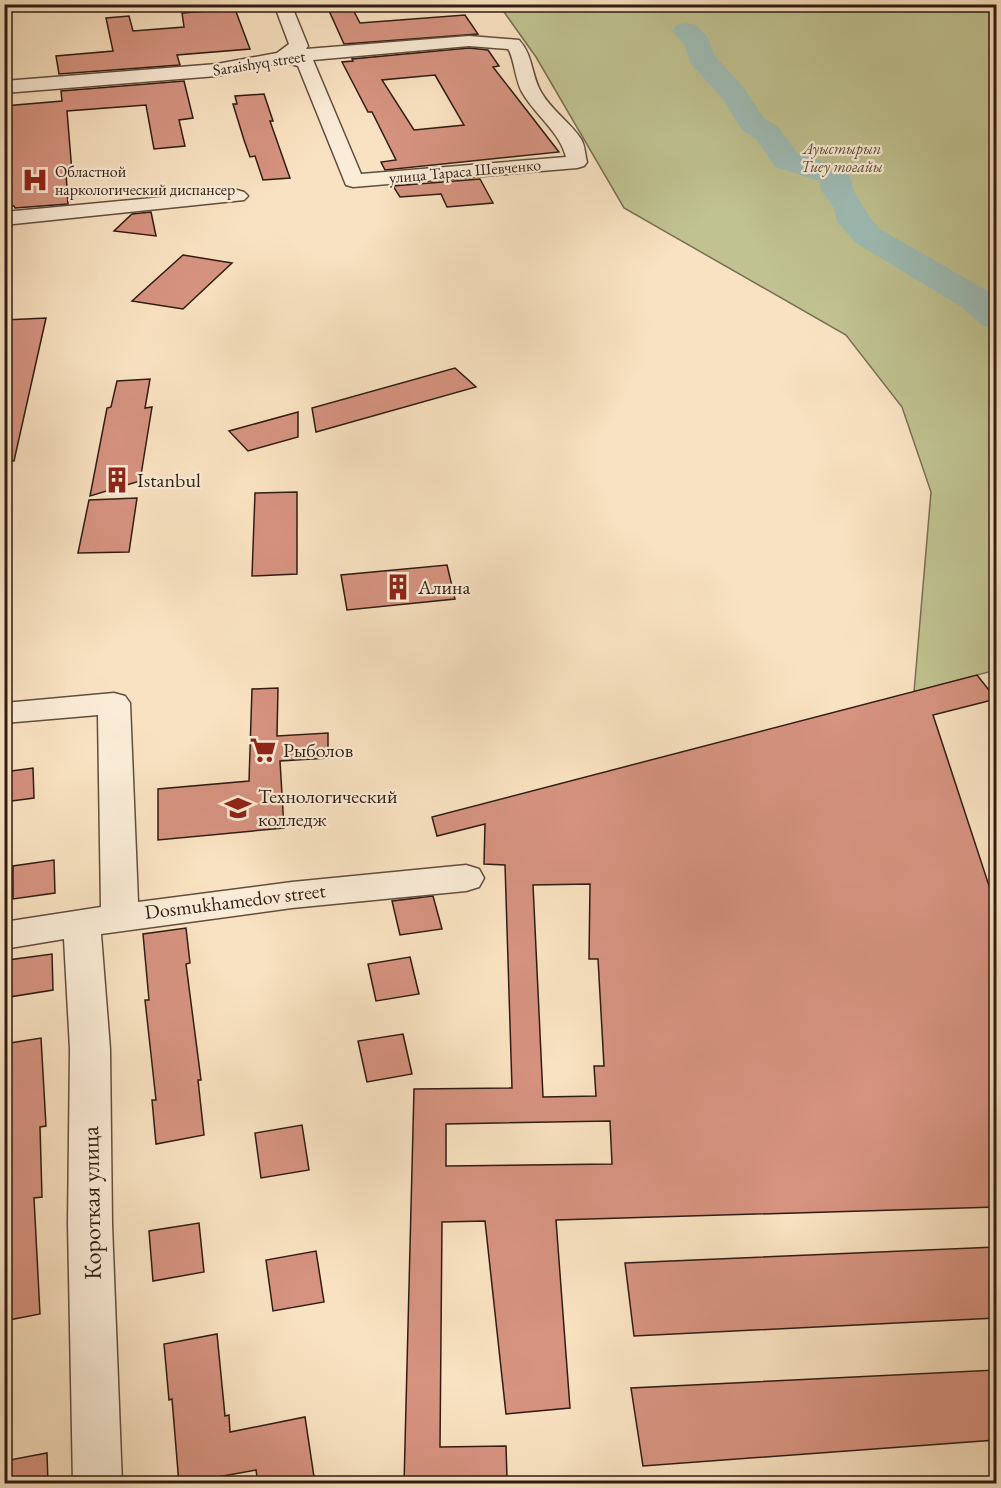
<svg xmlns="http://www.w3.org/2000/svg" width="1001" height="1488" viewBox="0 0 1001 1488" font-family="'EB Garamond',serif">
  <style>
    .green { fill: #c0c291; stroke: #786f52; stroke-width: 1.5 }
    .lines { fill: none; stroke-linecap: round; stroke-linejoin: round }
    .river { fill: #9ebdb6; fill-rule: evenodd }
    .building { fill: #d69380; stroke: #301c13; stroke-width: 1.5; fill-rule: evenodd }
    .minor-casing { stroke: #624e3e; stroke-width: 3 }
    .minor { fill: #fbecd7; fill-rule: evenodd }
    .labels { text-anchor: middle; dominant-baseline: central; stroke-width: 4.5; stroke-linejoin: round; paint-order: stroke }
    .far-street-label { font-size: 16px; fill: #301c13; stroke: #fbecd7 }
    .far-park-label { font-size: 16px; font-style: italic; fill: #5b4e39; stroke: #fbecd7 }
    .far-poi-label { font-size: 16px; fill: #301c13; stroke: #fbecd7; text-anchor: start }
    .poi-label { font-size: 20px; fill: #301c13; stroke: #fbecd7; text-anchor: start }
    .street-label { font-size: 20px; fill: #301c13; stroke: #fbecd7 }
    .near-street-label { font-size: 24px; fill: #301c13; stroke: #fbecd7 }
  </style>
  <rect width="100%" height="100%" fill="#f9e2c1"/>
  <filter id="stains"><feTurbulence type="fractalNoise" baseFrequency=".00333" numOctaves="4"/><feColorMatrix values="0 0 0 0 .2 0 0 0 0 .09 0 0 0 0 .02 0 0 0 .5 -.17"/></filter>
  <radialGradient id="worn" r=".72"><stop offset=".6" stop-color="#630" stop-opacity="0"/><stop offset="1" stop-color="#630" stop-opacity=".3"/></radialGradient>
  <!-- green -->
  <polygon class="green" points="499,5 996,5 996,670 914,692 931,492 902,407 846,335 624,208 536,57"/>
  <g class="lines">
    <!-- river -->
    <path class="river" d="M686,23L696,25L707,36L715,56L744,88L764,118L778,127L797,153L846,169C851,176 851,180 853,188C856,197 873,222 880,229L986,290L996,300V329L983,326L960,306L856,243L837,222L834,208L821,190L820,181L775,167L756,139L742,130L723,99L691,64L684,44L672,31L676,25Z"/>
  </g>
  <!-- building -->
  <g class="building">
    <polygon points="326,4 350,4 360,23 465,15 478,34 344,44"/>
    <polygon points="235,9 250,49 177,55 180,65 59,74 56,56 113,51 106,18 129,16 133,31 184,27 182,13"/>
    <path d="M469,48L488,50L499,66L493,67L559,152L385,170L381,162L396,160L372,112H368L342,62L353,61L352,59ZM435,75L464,125L414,130L382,80Z"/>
    <polygon points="184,81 193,118 179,120 185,146 154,149 146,105 67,111 72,172 66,173 68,204 15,208 14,206 4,206 4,106 62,101 61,91"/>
    <polygon points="264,94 273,121 270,121 290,178 263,180 255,156 250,157 244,140 233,104 237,104 235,96"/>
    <polygon points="480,179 493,203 447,207 441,194 400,197 393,186"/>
    <polygon points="151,212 156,236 114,231 132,214"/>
    <polygon points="183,255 232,263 183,309 132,301"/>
    <polygon points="46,318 14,461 4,460 4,320"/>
    <polygon points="455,368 476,387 316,432 312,408"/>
    <polygon points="150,379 145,408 152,407 140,481 90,496 107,408 111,407 117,381"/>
    <polygon points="298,412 298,437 248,451 229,431"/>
    <polygon points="297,492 297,574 252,576 255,493"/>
    <polygon points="137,498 129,552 78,553 89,500"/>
    <polygon points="447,565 455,599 347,610 341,575"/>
    <path d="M977,675L996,699L933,715L996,907V1207L556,1220L570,1408L506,1414L485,1221L442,1222L440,1447L506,1446L507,1478L480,1484H404L414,1089L512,1088L505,865L484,864L485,824L437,836L432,817ZM590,884L589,959H598L604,1066H594L596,1096L543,1097L533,885ZM610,1121L612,1164L446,1166V1124Z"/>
    <polygon points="278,688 277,736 328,733 328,758 280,761 284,828 158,840 158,789 249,781 252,689"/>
    <polygon points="33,768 34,798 4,802 4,772"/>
    <polygon points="54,860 55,893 13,899 13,866"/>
    <polygon points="433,896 442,929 400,935 392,901"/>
    <polygon points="186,928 190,963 186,964 201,1080 198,1080 204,1135 156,1144 152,1100 156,1100 145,1000 149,1000 143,934"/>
    <polygon points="52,954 53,990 9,997 8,960"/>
    <polygon points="410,957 419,994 376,1001 368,964"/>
    <polygon points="403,1034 412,1074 367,1082 358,1041"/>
    <polygon points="41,1038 46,1126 40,1127 42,1197 34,1198 40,1314 4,1321 4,1044"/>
    <polygon points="302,1125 309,1170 261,1178 255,1133"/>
    <polygon points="199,1223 204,1272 153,1281 149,1231"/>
    <polygon points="996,1247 996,1318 634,1336 625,1263"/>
    <polygon points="316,1251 324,1302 273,1311 266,1260"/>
    <polygon points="217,1334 225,1416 229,1415 230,1432 305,1417 314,1477 279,1484 258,1484 256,1470 179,1484 172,1399 169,1400 164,1344"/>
    <polygon points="996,1370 996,1440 643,1466 631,1388"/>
    <polygon points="47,1453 48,1484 4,1484 4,1461"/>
  </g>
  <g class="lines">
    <!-- minor casing -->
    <g class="minor-casing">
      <g id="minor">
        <path d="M274,4H291L308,46L306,49L469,36L519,40C533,55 531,74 541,92C551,110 570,122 581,139C585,145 585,155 587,162L584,166L577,168L353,187L346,185L298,66L283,62L217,76L4,93V81L217,64L277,53L289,44ZM469,46L508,49C514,57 515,79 522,92C535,115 560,132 566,157L361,174L313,60Z"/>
        <polygon points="237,190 244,192 248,196 244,200 4,225 4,212"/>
        <polygon points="114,693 125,696 130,703 138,902 292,882 466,865 479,869 484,878 479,887 466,891 292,908 101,934 110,1049 112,1224 122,1484 73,1484 68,1224 70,1049 64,939 4,949 4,922 101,907 98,715 4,723 4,703"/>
      </g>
    </g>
    <!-- minor -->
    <use href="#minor" class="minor"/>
  </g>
  <!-- icons -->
  <defs>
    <g id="hospital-bare" transform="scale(2.07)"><path d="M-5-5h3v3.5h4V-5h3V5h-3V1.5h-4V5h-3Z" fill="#8f2418" stroke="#fbecd7" stroke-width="2.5" paint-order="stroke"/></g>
    <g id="building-bare" transform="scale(2.07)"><path d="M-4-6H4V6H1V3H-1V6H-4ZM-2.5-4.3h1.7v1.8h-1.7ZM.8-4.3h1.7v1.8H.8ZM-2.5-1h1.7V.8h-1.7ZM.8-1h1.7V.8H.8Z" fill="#8f2418" stroke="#fbecd7" stroke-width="2.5" paint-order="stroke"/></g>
    <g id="supermarket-bare" transform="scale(2.07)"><path d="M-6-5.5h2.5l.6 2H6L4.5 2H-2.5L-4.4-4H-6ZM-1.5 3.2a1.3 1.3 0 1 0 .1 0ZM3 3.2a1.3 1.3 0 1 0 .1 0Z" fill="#8f2418" stroke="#fbecd7" stroke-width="2.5" paint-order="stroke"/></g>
    <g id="university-bare" transform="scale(2.07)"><path d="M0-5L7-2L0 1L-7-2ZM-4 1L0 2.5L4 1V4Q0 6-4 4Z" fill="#8f2418" stroke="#fbecd7" stroke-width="2.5" paint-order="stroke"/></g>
  </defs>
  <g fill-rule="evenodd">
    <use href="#hospital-bare" x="35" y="180"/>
    <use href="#building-bare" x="117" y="480"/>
    <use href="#building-bare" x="398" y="587"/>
    <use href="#supermarket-bare" x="263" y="750"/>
    <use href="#university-bare" x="238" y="808"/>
  </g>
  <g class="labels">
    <!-- far-street labels -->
    <g class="far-street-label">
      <text transform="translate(259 63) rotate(-9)">Saraishyq street</text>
      <text transform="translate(465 171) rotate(-5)">улица Тараса Шевченко</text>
    </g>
    <!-- far-park labels -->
    <g class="far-park-label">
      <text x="842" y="148">Ауыстырып<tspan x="842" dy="18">Тиеу тоғайы</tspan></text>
    </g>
    <!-- far-poi labels -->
    <g class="far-poi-label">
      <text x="55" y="171">Областной<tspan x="55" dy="18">наркологический диспансер</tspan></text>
    </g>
    <!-- poi labels -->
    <g class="poi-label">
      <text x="137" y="480">Istanbul</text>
      <text x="418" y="587">Алина</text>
      <text x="283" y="750">Рыболов</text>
      <text x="258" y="796">Технологический<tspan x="258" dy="23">колледж</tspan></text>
    </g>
    <!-- street labels -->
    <g class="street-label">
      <text transform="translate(235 901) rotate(-7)">Dosmukhamedov street</text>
    </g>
    <!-- near-street labels -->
    <g class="near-street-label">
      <text transform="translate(91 1203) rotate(-91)">Короткая улица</text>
    </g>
  </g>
  <!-- margin -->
  <rect width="1001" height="1488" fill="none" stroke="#f9e2c1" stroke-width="24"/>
  <rect x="6" y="6" width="989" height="1476" fill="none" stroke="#301c13" stroke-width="3"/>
  <rect x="12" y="12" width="977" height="1464" fill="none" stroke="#301c13" stroke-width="1.5"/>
  <rect width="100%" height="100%" filter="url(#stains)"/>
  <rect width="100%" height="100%" fill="url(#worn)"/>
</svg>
